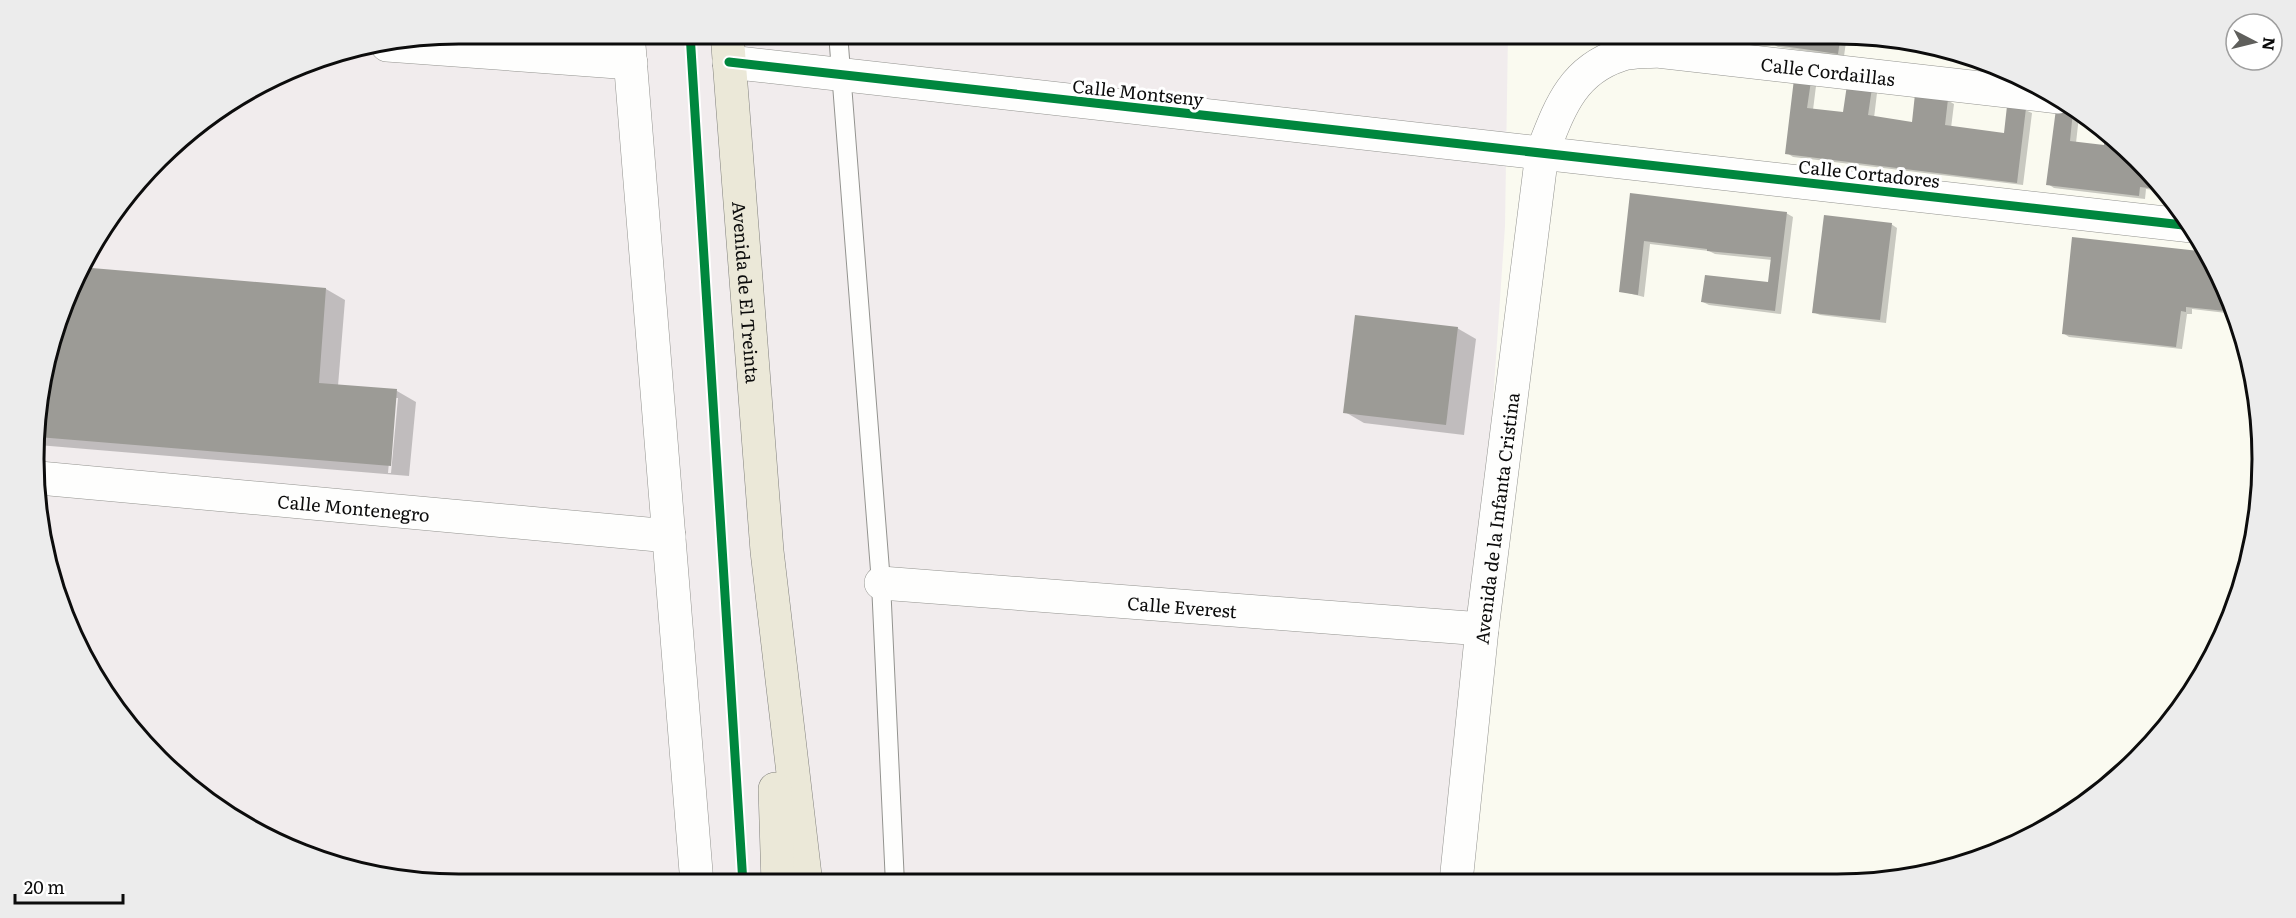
<svg xmlns="http://www.w3.org/2000/svg" width="2296" height="918" viewBox="0 0 2296 918" font-family="Literata,serif">
  <style>
    .industrial { fill: #f1eced }
    .shadow { fill: #0003; fill-rule: evenodd }
    .building { fill: #9c9b96 }
    .lines { fill: none; stroke-linecap: round; stroke-linejoin: round }
    .service-casing { stroke: #93938f; stroke-width: 20 }
    .minor-casing { stroke: #93938f; stroke-width: 34 }
    .primary-casing { stroke: #80807c; stroke-width: 34 }
    .service { stroke: #fefefd; stroke-width: 18 }
    .minor { stroke: #fefefd; stroke-width: 33 }
    .primary { stroke: #ebe8d8; stroke-width: 33 }
    .cycleway-casing { stroke: #fff; stroke-width: 13 }
    .cycleway { stroke: #00873e; stroke-width: 9 }
    .labels { text-anchor: middle; dominant-baseline: central; stroke-width: 6; stroke-linejoin: round; paint-order: stroke }
    .street-label { font-size: 18px; fill: #0c0c0c; stroke: #fff }
    .rim { fill: none; stroke: #0c0c0c; stroke-width: 3 }
  </style>
  <rect width="100%" height="100%" fill="#fafaf0"/>
  <!-- industrial -->
  <polygon class="industrial" points="459,33 1508,33 1505,226 1460,882 459,885 322,862 199,797 139,740 90,672 41,542 37,403 56,322 90,246 178,138 246,90 322,56"/>
  <!-- shadow -->
  <g class="shadow">
    <polygon points="1773,33 1847,35 1844,56 1778,47 1771,43"/>
    <polygon points="1796,80 1816,86 1813,110 1845,114 1871,90 1877,93 1874,118 1913,123 1947,100 1954,104 1951,128 2005,135 2025,110 2032,113 2023,185 1793,157 1787,153"/>
    <polygon points="2057,111 2079,116 2076,143 2105,147 2118,138 2168,192 2146,189 2145,199 2054,188 2048,184"/>
    <polygon points="1632,194 1786,213 1793,217 1781,314 1709,305 1703,302 1769,284 1772,260 1715,254 1709,251 1650,244 1644,297 1620,291"/>
    <polygon points="1891,224 1897,228 1886,323 1820,315 1813,312"/>
    <path d="M80,269L326,289L345,300L338,386L397,391L416,402L409,476L38,445L37,403L56,322ZM395,398H398L391,473H388Z"/>
    <polygon points="2219,270 2235,314 2192,309 2192,314 2187,314 2182,349 2069,337 2063,333"/>
    <polygon points="1457,328 1476,339 1464,435 1364,423 1345,412"/>
  </g>
  <!-- building -->
  <g class="building">
    <polygon points="1771,33 1841,34 1838,54 1770,44"/>
    <polygon points="2004,69 2020,77 2003,75"/>
    <polygon points="1794,79 1811,81 1807,108 1843,112 1847,85 1872,88 1868,115 1912,122 1915,94 1948,99 1945,125 2004,133 2007,106 2026,108 2017,183 1785,154"/>
    <polygon points="2056,109 2073,111 2070,141 2104,145 2106,130 2118,138 2123,145 2123,150 2129,151 2166,190 2140,187 2139,196 2046,185"/>
    <polygon points="1630,193 1787,212 1775,311 1701,302 1705,275 1768,282 1771,257 1707,251 1707,249 1644,241 1638,295 1619,292"/>
    <polygon points="1824,215 1892,223 1880,320 1812,313"/>
    <polygon points="2072,237 2208,252 2219,270 2235,312 2186,307 2186,312 2181,311 2176,347 2062,334"/>
    <polygon points="80,267 326,288 319,383 397,389 391,466 38,437 37,403 56,322"/>
    <polygon points="1355,315 1458,327 1446,425 1343,413"/>
  </g>
  <g class="lines">
    <!-- service casing -->
    <g class="service-casing">
      <polyline id="service" points="838,33 881,583 895,884"/>
    </g>
    <!-- minor casing -->
    <g class="minor-casing">
      <g id="minor">
        <polyline points="628,33 697,884"/>
        <polyline points="387,45 631,63"/>
        <polyline points="729,62 2192,226"/>
        <path id="s1" d="M39,478L669,536"/>
        <path id="s2" d="M881,583L1482,629"/>
        <path id="s3" d="M1456,882L1482,629L1542,153C1559,110 1571,71 1620,55C1631,51 1646,52 1657,51L2059,97"/>
      </g>
    </g>
    <!-- primary casing -->
    <g class="primary-casing">
      <g id="primary">
        <path id="s4" d="M727,33L767,551L806,884"/>
        <polyline points="775,789 778,884"/>
      </g>
    </g>
    <!-- service -->
    <use href="#service" class="service"/>
    <!-- minor -->
    <use href="#minor" class="minor"/>
    <!-- primary -->
    <use href="#primary" class="primary"/>
    <!-- cycleway casing -->
    <g class="cycleway-casing">
      <g id="cycleway">
        <polyline points="690,33 743,884"/>
        <polyline points="729,62 2192,226"/>
      </g>
    </g>
    <!-- cycleway -->
    <use href="#cycleway" class="cycleway"/>
  </g>
  <g class="labels">
    <!-- street labels -->
    <g class="street-label">
      <text stroke="none"><textPath href="#s3" startOffset="1074">Calle Cordaillas</textPath></text>
      <text transform="translate(1138 92) rotate(6)">Calle Montseny</text>
      <text transform="translate(1869 173) rotate(6)">Calle Cortadores</text>
      <text stroke="none"><textPath href="#s4" startOffset="260">Avenida de El Treinta</textPath></text>
      <text stroke="none"><textPath href="#s1" startOffset="316">Calle Montenegro</textPath></text>
      <text stroke="none"><textPath href="#s3" startOffset="366">Avenida de la Infanta Cristina</textPath></text>
      <text stroke="none"><textPath href="#s2" startOffset="302">Calle Everest</textPath></text>
    </g>
  </g>
  <!-- crop -->
  <path d="M0 0H2296V918H0ZM459 44H1837A415 415 0 0 1 2252 459V459A415 415 0 0 1 1837 874H459A415 415 0 0 1 44 459V459A415 415 0 0 1 459 44Z" fill="#ececec" fill-rule="evenodd"/>
  <path class="rim" d="M459 44H1837A415 415 0 0 1 2252 459V459A415 415 0 0 1 1837 874H459A415 415 0 0 1 44 459V459A415 415 0 0 1 459 44Z"/>
  <!-- north arrow -->
  <g transform="translate(2254 42) rotate(97)"><circle r="28" fill="#ffffff" stroke="#9e9e9e" stroke-width="1.5"/>
  <path d="M0-4.5L10 22L0 15L-10 22Z" fill="#5f5f5c"/>
  <text y="-9" font-size="16" font-weight="bold" text-anchor="middle" fill="#0c0c0c">N</text>
  </g>
  <!-- scale -->
  <path d="M15 894v9h108v-9" fill="none" stroke="#0c0c0c" stroke-width="3"/>
  <text x="24" y="894" font-size="18" fill="#0c0c0c" stroke="#ffffff" stroke-width="4.5" paint-order="stroke">20 m</text>
</svg>
